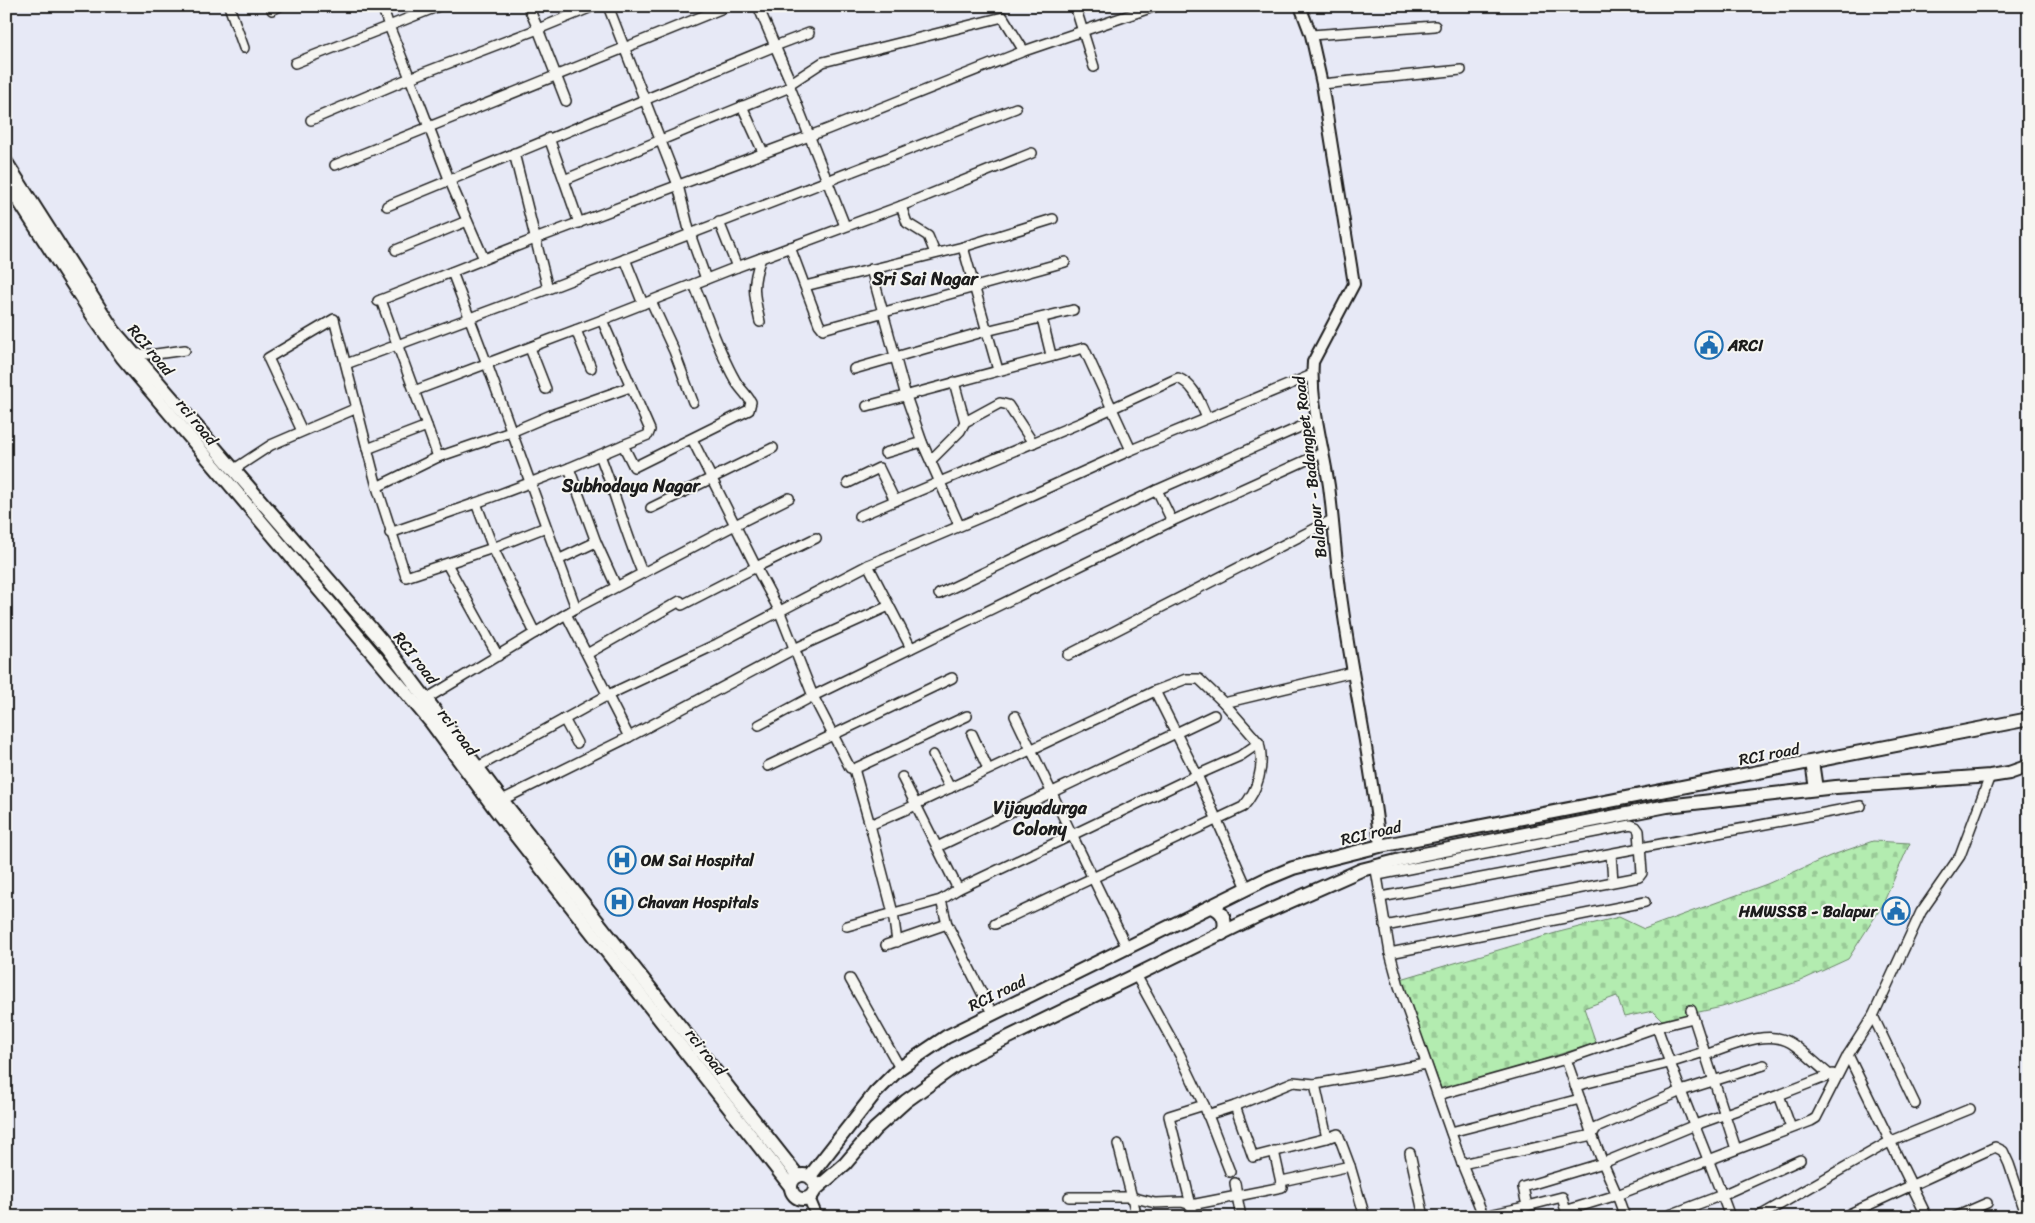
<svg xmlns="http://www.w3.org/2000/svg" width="2035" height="1223" viewBox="0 0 2035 1223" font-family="Sriracha,sans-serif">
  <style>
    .cemetery { fill: url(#cemetery-stones); stroke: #688466 }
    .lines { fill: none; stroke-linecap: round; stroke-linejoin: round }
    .minor-casing { stroke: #1c1c1c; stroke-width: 12 }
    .tertiary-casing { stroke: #1c1c1c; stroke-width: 14 }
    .secondary-casing { stroke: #1c1c1c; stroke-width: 16 }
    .minor { stroke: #f6f6f2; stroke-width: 9 }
    .tertiary { stroke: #f6f6f2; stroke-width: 10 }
    .secondary { stroke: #f6f6f2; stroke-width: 12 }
    .labels { text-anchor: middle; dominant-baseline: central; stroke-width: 4; stroke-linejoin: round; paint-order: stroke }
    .poi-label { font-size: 16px; font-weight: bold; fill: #1c1c1c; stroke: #f6f6f2; text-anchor: start }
    .street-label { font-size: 16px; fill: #1c1c1c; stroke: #f6f6f2 }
    .neighbourhood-label { font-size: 18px; font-weight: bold; fill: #1c1c1c; stroke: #f6f6f2 }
  </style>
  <defs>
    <pattern id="cemetery-stones" width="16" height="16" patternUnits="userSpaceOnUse" patternTransform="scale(1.25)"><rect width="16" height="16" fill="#b3ecb0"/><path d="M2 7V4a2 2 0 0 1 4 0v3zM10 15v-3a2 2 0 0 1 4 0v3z" fill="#99ca97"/></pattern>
  </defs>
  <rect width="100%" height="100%" fill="#e7e9f6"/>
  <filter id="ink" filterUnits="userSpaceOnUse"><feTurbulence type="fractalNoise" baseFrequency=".02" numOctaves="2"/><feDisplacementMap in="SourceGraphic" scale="10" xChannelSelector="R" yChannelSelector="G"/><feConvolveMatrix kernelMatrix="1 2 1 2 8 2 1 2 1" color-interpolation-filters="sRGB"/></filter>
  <g filter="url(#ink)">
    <!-- cemetery -->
    <polygon class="cemetery" points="1873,841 1910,843 1882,906 1848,959 1800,981 1722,1007 1662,1020 1653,1011 1624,1017 1617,996 1584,1008 1596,1043 1442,1091 1401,979 1559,932 1619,917 1644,929 1767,884 1830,856"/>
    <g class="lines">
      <!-- minor casing -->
      <g class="minor-casing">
        <g id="minor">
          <polyline points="229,6 244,48"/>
          <polyline points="528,6 538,29 594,6"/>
          <polyline points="608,6 678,185 690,234 706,279"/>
          <polyline points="1075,6 1094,67"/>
          <polyline points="272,10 280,6"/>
          <polyline points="1311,35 1435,26"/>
          <polyline points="295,63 389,26 382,6"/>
          <polyline points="791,83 775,46 809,33"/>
          <polyline points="1322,84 1461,70"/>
          <polyline points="790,87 845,226"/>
          <polyline points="742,106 763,152"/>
          <polyline points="311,120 410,78 389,26 439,6"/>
          <polyline points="549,138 564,180 790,87 791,83 823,62 1003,17 1024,51"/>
          <polyline points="514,153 548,289"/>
          <polyline points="335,165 728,6"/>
          <polyline points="564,180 579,223"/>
          <polyline points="387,206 775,46 758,6"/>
          <polyline points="901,206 907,223 928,236 935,253"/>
          <polyline points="719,222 737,267"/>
          <polyline points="790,247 819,324 823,329 1065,262"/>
          <polyline points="963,247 998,370"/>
          <polyline points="396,250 467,221"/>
          <polyline points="484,259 449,179 410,78 538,29 566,101"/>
          <polyline points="625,259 643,304"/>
          <polyline points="871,269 906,396 922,442 959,525"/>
          <polyline points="805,286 963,247 1053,219"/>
          <polyline points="381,300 427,426"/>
          <polyline points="378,301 535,239 828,129 1024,51 1156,6"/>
          <polyline points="651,301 674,351 693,402"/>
          <polyline points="1042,318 1051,355"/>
          <path d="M760,322C754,295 751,285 761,258"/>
          <polyline points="576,330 591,368"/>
          <polyline points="530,348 546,389"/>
          <polyline points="132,354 156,354 185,350"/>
          <polyline points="346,364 548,289 1016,108"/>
          <polyline points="854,369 986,331 1073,310"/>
          <polyline points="954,382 965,422"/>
          <polyline points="414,391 602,320"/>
          <polyline points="867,406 1084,348 1131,450"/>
          <polyline points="302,431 268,358 334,319 377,487 406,577 493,548 546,527"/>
          <polyline points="623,445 648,435 650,430 602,320 737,267 901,206 1032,153"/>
          <polyline points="367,449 427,426 438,457"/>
          <polyline points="885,453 922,442"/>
          <path d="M600,455C615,494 626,534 642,572"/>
          <polyline points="931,460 960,431 965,422 1000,403 1008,405 1033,443"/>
          <polyline points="569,468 596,542 616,586"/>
          <polyline points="233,470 271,445 357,408"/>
          <polyline points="848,483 879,468 895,501"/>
          <polyline points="377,487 438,457 511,432 551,415 630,387"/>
          <polyline points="1157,490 1172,521"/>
          <polyline points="789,498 735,525 756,567 816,538"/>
          <path d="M476,503L569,468L623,445L634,467L749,410L751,402C746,393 739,388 735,380C718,350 707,316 694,284"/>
          <polyline points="651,508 773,448"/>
          <path d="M859,516L1080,423L1178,378C1195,385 1200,403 1207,418"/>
          <polyline points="390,533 476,503 493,548 535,633"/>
          <polyline points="558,560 596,542"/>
          <polyline points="447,564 498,656"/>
          <polyline points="868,565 911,648"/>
          <polyline points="939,594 1157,490 1316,420"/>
          <polyline points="576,608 735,525 692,439"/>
          <polyline points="566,614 629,737"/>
          <polyline points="587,654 680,601 682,605 756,567 779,610 813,696 1172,521 1322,453"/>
          <polyline points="1068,655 1332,520"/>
          <polyline points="1155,691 1186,679 1199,679 1224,703 1353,672"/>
          <polyline points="426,699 576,608 487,364 452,272"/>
          <polyline points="1224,703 1259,743 1240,756 1197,775 1247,888"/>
          <polyline points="1015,716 1072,835 1197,775 1176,733 1214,715"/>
          <polyline points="564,719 577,743"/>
          <polyline points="759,725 813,696 850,768 854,769 967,716"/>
          <polyline points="972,734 988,769"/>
          <polyline points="933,755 950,788"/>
          <polyline points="768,766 952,678"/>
          <polyline points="478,767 608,695 717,644 868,565 1012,504 1131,450 1312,375"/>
          <polyline points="854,769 870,825"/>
          <polyline points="902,777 958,889"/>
          <polyline points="502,800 629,737 794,649 889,606"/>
          <polyline points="916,804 1155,691 1176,733 937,847"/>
          <polyline points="1611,854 1613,881"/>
          <polyline points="1376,870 1390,953 1399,986 1462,1164 1484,1217"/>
          <polyline points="1378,875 1631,825 1636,827 1639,831 1642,873 1639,877 1385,926"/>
          <polyline points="1381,897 1861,806"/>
          <polyline points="947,924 941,900 958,889 1072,835 1127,948"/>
          <path d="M995,924L1243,807C1258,790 1265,766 1259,743"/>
          <polyline points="847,926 941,900"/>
          <polyline points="897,942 893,913 870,825 916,805"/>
          <polyline points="886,945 947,924 992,1013"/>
          <polyline points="1390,953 1645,902"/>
          <polyline points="1136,975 1180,1055 1204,1105 1230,1172"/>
          <polyline points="850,979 900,1068"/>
          <polyline points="1691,1010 1736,1149"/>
          <polyline points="1873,1016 1915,1104"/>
          <path d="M1657,1027C1679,1091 1707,1153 1730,1217"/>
          <path d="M1705,1055C1730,1047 1767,1028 1791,1043C1805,1052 1817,1065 1830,1075"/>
          <polyline points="1848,1055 1927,1217"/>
          <polyline points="1575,1086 1669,1063 1704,1052"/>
          <polyline points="1438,1095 1566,1059"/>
          <polyline points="1779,1095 1833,1074"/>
          <polyline points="1580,1099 1566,1059 1657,1027 1693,1018"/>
          <polyline points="1204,1105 1169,1116 1191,1205 1237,1196 1235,1183"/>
          <polyline points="1235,1106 1293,1082 1315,1084"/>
          <polyline points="1207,1115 1235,1106 1253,1157 1327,1138 1315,1084 1426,1064"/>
          <polyline points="1791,1128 1779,1095 1695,1125 1603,1163 1617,1195 1811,1121 1816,1118 1848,1055 1873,1016 1921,912 1960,856 1990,776"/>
          <polyline points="1451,1132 1580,1099 1592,1135 1596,1128 1681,1091 1764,1065"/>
          <polyline points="1327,1138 1338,1134 1350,1166"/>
          <polyline points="1118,1144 1137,1217"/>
          <polyline points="1410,1153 1424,1217"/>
          <polyline points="1462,1164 1592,1135 1603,1163 1523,1187 1527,1206 1516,1209 1518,1217"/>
          <polyline points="1282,1181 1350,1166 1365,1217"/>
          <polyline points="1069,1197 1131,1197 1155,1203 1182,1202 1191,1205 1194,1217"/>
          <polyline points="1527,1206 1562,1197 1565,1208 1568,1210 1617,1195 1625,1217"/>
          <polyline points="1847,1215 1995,1147 2003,1151 2009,1164 2027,1217"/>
          <polyline points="1484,1216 1516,1209"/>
          <polyline points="1241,1217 1237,1196 1282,1187 1274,1151"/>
          <polyline points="1664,1217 1722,1195 1800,1160"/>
          <polyline points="1758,1217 1889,1142 1970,1109"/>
          <polyline points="1955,1217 1987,1203"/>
        </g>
      </g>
      <!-- tertiary casing -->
      <g class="tertiary-casing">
        <g id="tertiary">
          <path d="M1300,6L1311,35L1322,84L1354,284L1313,362C1310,404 1323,445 1329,486C1334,525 1336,564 1342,603C1353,684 1372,764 1380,846"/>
          <polyline points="809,1198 817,1217"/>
        </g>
      </g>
      <!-- secondary casing -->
      <g class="secondary-casing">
        <g id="secondary">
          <polyline points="6,162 114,331 387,647 502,800 798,1176"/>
          <polyline points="6,181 93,316 122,357 430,721 495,809 791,1187"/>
          <polyline points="1812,762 1816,789"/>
          <path d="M1211,907C1223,910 1228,922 1222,934"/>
          <circle cx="803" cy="1187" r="12"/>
          <polyline points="810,1176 875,1093 900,1068 946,1037 1264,880 1293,868 1380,846 2029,719"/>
          <polyline points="815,1190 845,1164 875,1129 906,1101 966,1058 1255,917 1361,870 1424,854 1667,806 1836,787 1990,776 2009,773 2029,766"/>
        </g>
      </g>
      <!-- minor -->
      <use href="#minor" class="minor"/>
      <!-- tertiary -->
      <use href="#tertiary" class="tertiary"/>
      <!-- secondary -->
      <use href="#secondary" class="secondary"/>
    </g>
  </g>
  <!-- icons -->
  <defs>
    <g id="civic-ring" transform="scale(1.4375)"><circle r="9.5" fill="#f6f6f2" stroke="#1f6fb2" stroke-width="1.5"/><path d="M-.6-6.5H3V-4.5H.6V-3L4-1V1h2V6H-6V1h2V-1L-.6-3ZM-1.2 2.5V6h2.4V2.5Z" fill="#1f6fb2"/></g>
    <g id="hospital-ring" transform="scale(1.4375)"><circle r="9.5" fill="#f6f6f2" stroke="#1f6fb2" stroke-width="1.5"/><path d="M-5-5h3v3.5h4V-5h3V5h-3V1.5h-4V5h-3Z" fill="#1f6fb2"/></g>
  </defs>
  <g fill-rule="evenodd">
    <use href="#civic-ring" x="1709" y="345"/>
    <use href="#hospital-ring" x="622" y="860"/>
    <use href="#hospital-ring" x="619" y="902"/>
    <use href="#civic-ring" x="1896" y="911"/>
  </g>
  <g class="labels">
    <!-- poi labels -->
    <g class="poi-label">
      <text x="1728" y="345">ARCI</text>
      <text x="641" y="860">OM Sai Hospital</text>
      <text x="638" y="902">Chavan Hospitals</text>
      <text x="1877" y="911" text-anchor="end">HMWSSB - Balapur</text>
    </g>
    <!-- street labels -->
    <g class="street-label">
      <text transform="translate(151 350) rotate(50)">RCI road</text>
      <text transform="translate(197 422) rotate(51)">rci road</text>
      <text transform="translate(1310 467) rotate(-97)">Balapur - Badangpet Road</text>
      <text transform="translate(416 658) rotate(52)">RCI road</text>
      <text transform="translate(458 732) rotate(53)">rci road</text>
      <text transform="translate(1769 754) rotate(-11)">RCI road</text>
      <text transform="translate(1371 833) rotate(-13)">RCI road</text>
      <text transform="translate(997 993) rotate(-26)">RCI road</text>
      <text transform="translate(706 1052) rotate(52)">rci road</text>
    </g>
    <!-- neighbourhood labels -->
    <g class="neighbourhood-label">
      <text x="925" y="279">Sri Sai Nagar</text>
      <text x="631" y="486">Subhodaya Nagar</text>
      <text x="1040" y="808">Vijayadurga<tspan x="1040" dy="21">Colony</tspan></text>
    </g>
  </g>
  <!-- margin -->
  <rect width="2035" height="1223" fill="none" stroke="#f6f6f2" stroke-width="25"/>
  <rect x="12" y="12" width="2010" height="1198" fill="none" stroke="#1c1c1c" stroke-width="2" filter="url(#ink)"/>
</svg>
